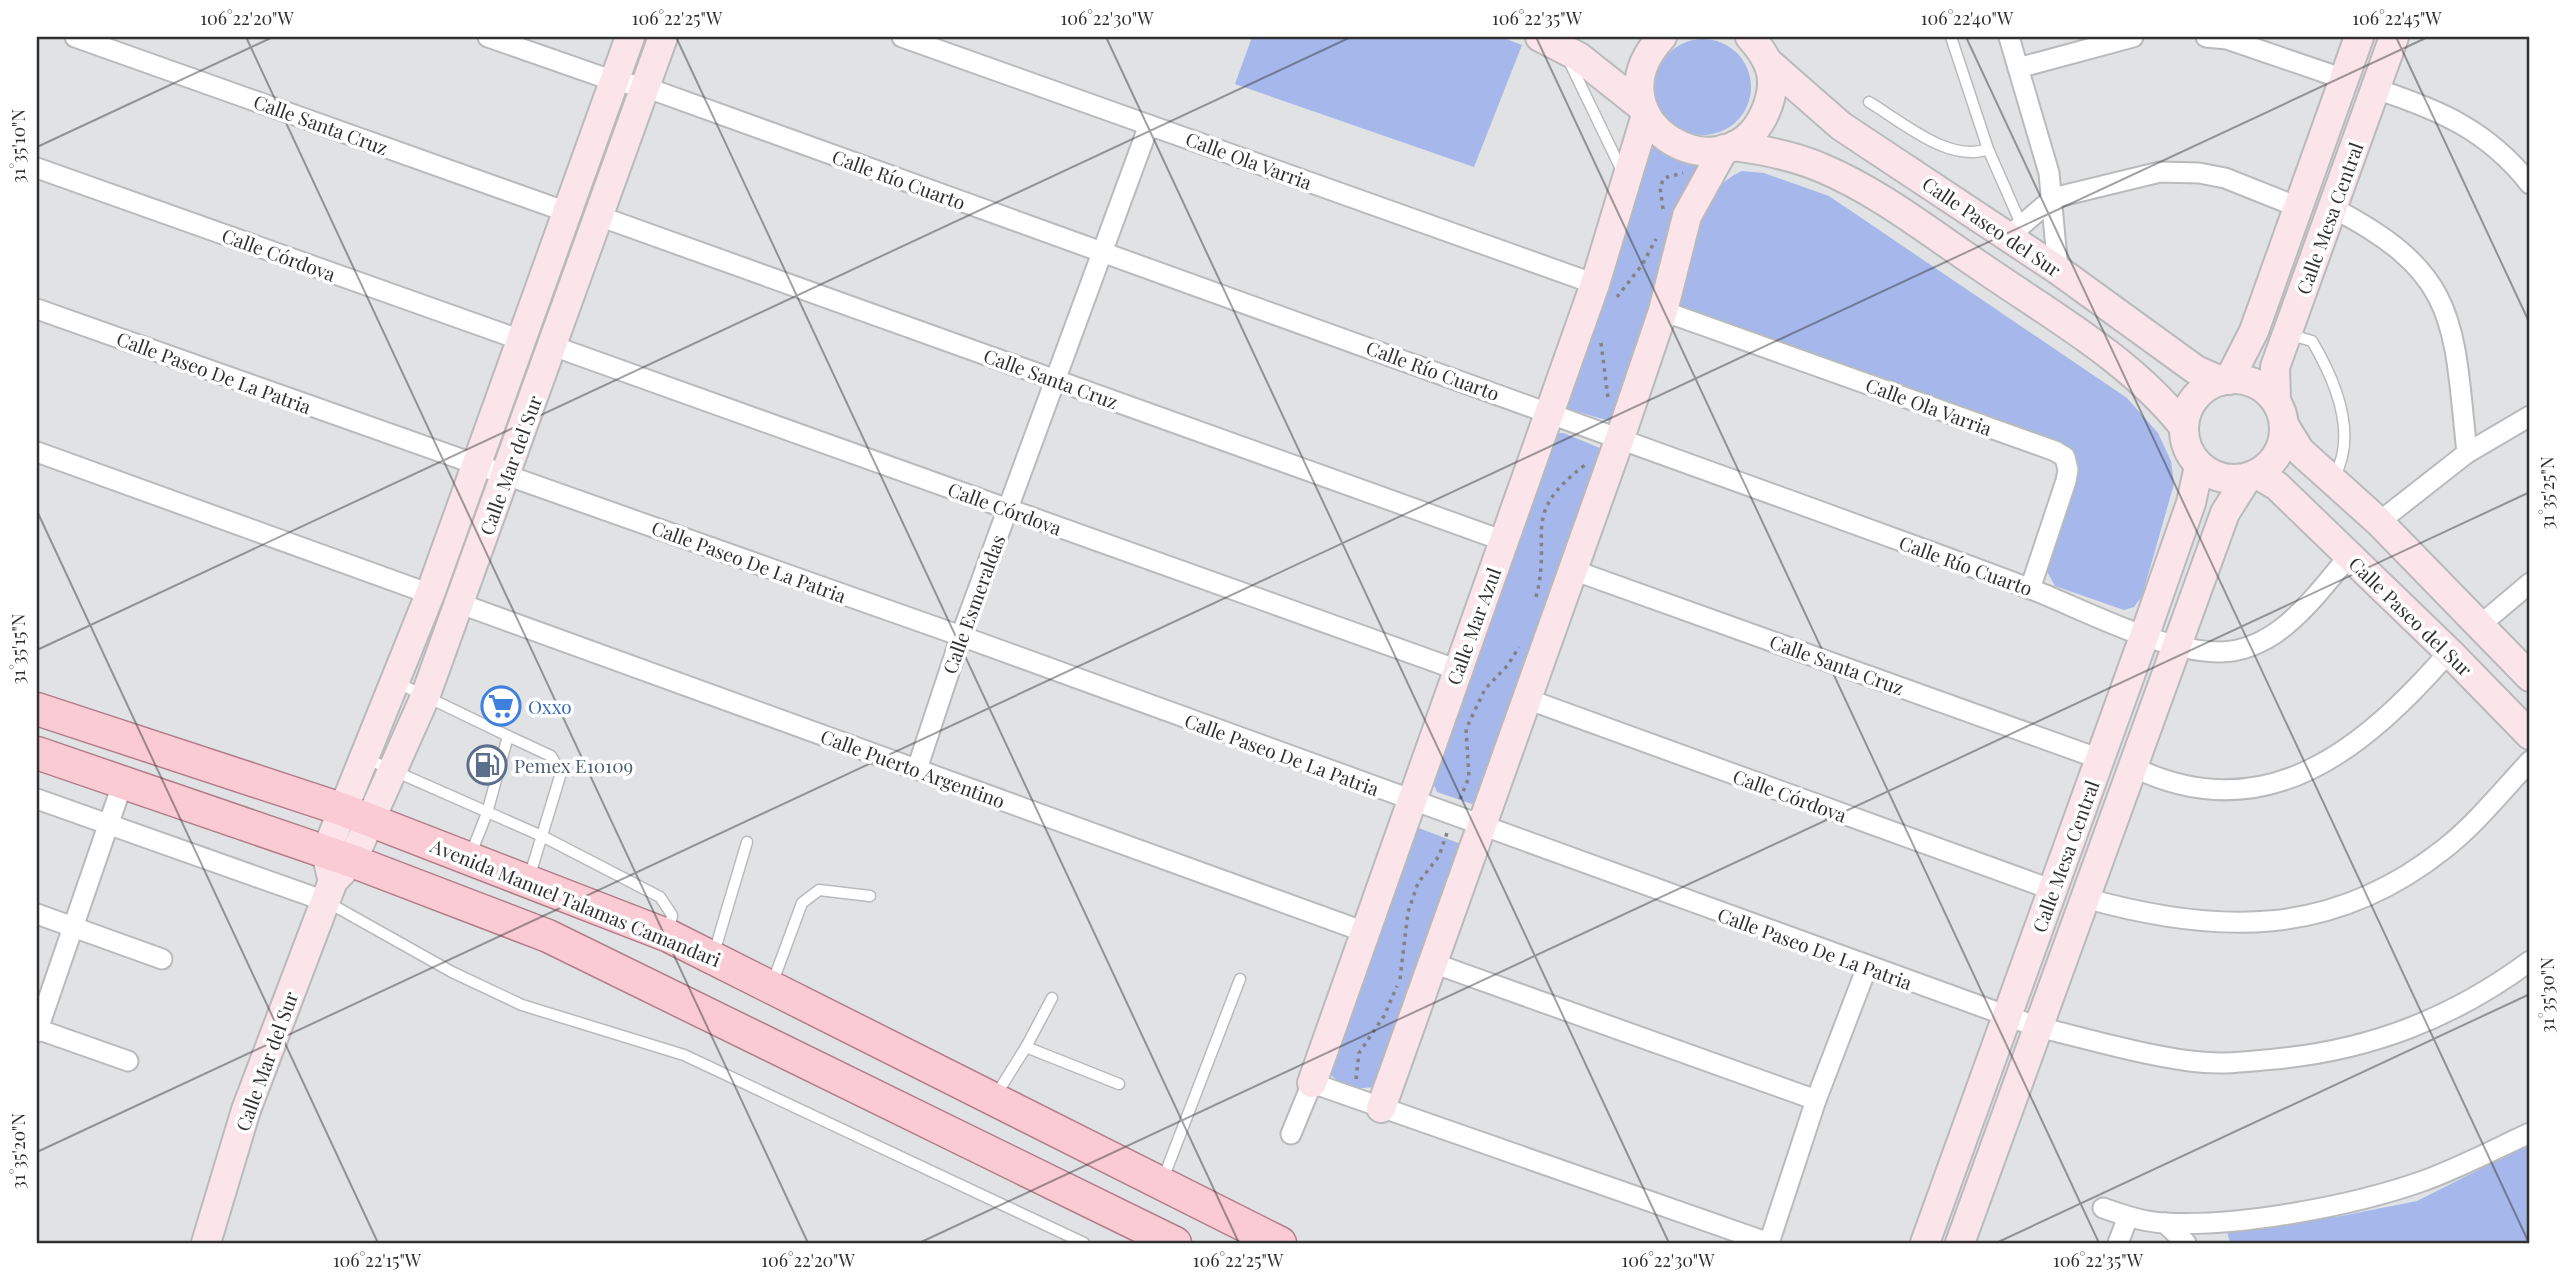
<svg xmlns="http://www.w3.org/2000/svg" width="2567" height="1280" viewBox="0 0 2567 1280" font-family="'Playfair Display',serif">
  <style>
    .green { fill: #a5b7eb }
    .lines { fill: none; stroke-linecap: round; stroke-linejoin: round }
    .lane-casing { stroke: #b9babc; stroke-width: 13 }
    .street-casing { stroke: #b9babc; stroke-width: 23 }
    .secondary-casing { stroke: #b9babc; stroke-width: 32 }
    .primary-casing { stroke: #b17d89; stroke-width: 35 }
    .path { stroke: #828384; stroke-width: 3.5; stroke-dasharray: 3.5 5; stroke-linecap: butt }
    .lane { stroke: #fff; stroke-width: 10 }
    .street { stroke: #fff; stroke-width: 19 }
    .secondary { stroke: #fce5ea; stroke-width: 28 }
    .primary { stroke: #facad5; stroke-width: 32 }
    .ticks { fill: none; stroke: #303031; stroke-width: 2; stroke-opacity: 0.45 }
    .labels { text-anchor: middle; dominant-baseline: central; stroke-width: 7; stroke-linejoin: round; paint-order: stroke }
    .street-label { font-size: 19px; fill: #303031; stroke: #fff }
    .shop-label { font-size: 19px; fill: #366cbe; stroke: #fff; text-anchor: start }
    .service-label { font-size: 19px; fill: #4e5e75; stroke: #fff; text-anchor: start }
    .neatline { fill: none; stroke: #303031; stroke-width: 2.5 }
    .ticks-label { font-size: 18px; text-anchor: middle; fill: #303031 }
  </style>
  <rect width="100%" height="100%" fill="#e1e2e4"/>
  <!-- green -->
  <g class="green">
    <polygon points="1252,37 1501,37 1522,45 1474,167 1235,84"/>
    <circle cx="1703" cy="87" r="48"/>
    <polygon points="1652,133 1705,165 1667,257 1613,422 1561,407"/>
    <path d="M1742,171L1764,173L1829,196L2127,398L2158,433L2171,461L2174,484L2142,596L2134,607L2124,610L2055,586L2044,566L2077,480C2077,464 2071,451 2059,441L1680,307C1677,260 1696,191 1742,171Z"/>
    <polygon points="1555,433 1564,433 1602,449 1482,796 1472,804 1437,792 1433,783"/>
    <path d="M1416,827L1461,844L1378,1086C1359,1091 1337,1087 1326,1068Z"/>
    <polygon points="2530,1144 2530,1243 2230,1243 2226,1227 2341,1216 2417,1201"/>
  </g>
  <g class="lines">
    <!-- lane casing -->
    <g class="lane-casing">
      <g id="lane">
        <polyline points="1951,37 1988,149 2021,224"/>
        <polyline points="1569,61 1623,173"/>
        <path d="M1869,102C1901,121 1950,164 1988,149"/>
        <path d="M2288,334L2312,341C2335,380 2358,435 2334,477"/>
        <polyline points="398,683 508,736"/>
        <polyline points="365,758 544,837 660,897 672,915 669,933"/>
        <polyline points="470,856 487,813 508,736 551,756 561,773 529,878"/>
        <polyline points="329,903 452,972 522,1005 684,1055 1084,1243"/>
        <polyline points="714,953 747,842"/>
        <polyline points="772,984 802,903 819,890 870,896"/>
        <polyline points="1026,1047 1052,998"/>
        <polyline points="996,1095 1026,1047 1119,1084"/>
        <polyline points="1163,1179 1240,979"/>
      </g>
    </g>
    <!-- street casing -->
    <g class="street-casing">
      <g id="street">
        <polyline points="75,37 567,212"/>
        <path d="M488,37L614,81L645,87C1037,228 1429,367 1819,511C1892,538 1964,563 2036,591C2088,612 2164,652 2220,652C2278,651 2315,596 2349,556"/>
        <polyline points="902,37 1595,284"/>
        <polyline points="2009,37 2049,173 2058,270"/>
        <polyline points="2206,37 2227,39 2344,79"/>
        <polyline points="2018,68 2133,37"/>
        <path d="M2376,89C2440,110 2487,130 2530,184"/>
        <polyline points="37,168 521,340"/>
        <path d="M2333,208C2460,274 2453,322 2467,453"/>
        <polyline points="599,216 1504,541"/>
        <polyline points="2008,237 2053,198 2160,172 2199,173 2225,178 2298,207"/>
        <path d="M37,309L961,636L2038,1027C2088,1039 2139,1054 2190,1061C2218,1065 2246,1062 2275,1059C2371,1050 2453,1018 2530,961"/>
        <polyline points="1663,311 2055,451 2065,457 2068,470 2066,481 2030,589"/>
        <polyline points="553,346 1458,670"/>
        <polyline points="37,452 430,594"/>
        <polyline points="2379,522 2467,453 2530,416"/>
        <polyline points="1573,570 2100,759"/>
        <polyline points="461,604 1365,932"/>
        <polyline points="2479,626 2530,583"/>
        <polyline points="1527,699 2053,890"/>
        <path d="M2133,767C2266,832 2365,748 2449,652"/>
        <polyline points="917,769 961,636 1149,125"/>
        <polyline points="37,799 325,901"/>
        <path d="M2085,898C2217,935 2332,938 2444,849C2476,824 2503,790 2530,761"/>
        <polyline points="37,914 162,959"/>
        <polyline points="1433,963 1816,1100"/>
        <polyline points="37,1029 128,1061"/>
        <polyline points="37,1032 123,782"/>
        <polyline points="1291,1134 1312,1083 1769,1243"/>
        <path d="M2103,1208C2123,1215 2143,1222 2165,1223C2240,1227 2352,1206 2423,1181C2459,1168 2495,1149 2530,1133"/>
        <polyline points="2165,1223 2186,1243"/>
        <polyline points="1769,1243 1816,1100 1867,967"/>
        <polyline points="2118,1243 2128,1217"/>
      </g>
    </g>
    <!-- secondary casing -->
    <g class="secondary-casing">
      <g id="secondary">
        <polyline points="1540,37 1579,57 1642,107"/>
        <path d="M1662,37C1583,122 1733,207 1768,105C1778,77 1769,58 1750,37"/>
        <polyline points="1768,62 1841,126 2058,270 2196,370 2221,381"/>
        <path d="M1734,146C1764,150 1794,156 1822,168C1879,192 1929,232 1980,266C2052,316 2129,358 2184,427"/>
        <circle cx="2234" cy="429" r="50"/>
        <polyline points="2229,380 2254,331 2359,37"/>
        <polyline points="2276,401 2275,367 2394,37"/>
        <polyline points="2284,425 2300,451 2379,522 2530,677"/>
        <polyline points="2257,474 2277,486 2449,652 2530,735"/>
        <polyline points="331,874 326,852 430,594 630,37"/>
        <polyline points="1312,1083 1595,284 1646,115"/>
        <polyline points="1381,1108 1620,438 1663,311 1687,216 1724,149"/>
        <polyline points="206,1243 246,1110 333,881 352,861 425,697 663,37"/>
        <polyline points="1925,1243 2145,634 2191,503 2199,466"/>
        <polyline points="1960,1243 2225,513 2247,478"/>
      </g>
    </g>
    <!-- primary casing -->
    <g class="primary-casing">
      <g id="primary">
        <polyline points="37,709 341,809 669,936 1280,1243"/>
        <polyline points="37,753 352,861 548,936 1175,1243"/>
      </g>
    </g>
    <!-- path -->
    <g class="path">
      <polyline points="1663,209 1660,187 1664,178 1683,173"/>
      <polyline points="1617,297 1642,265 1656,239"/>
      <polyline points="1601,343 1608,398"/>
      <path d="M1536,597C1553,532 1518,516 1585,465"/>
      <polyline points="1460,799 1469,777 1466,729 1485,689 1508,665 1519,647"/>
      <polyline points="1400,979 1408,912 1418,883 1439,856 1447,833"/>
      <polyline points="1356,1079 1359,1053 1384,1016 1397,986"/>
    </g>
    <!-- lane -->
    <use href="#lane" class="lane"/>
    <!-- street -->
    <use href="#street" class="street"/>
    <!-- secondary -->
    <use href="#secondary" class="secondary"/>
    <!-- primary -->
    <use href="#primary" class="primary"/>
  </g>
  <!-- ticks -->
  <path class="ticks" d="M246,37L808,1243M676,37L1239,1243M1106,37L1669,1243M1536,37L2099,1243M1966,37L2529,1243M2396,37L2530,324M37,147L273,37M37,511L378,1243M37,650L1351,37M37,1152L2428,37M919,1243L2530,492M1996,1243L2530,994"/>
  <!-- icons -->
  <defs>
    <g id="supermarket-ring" transform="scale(2.0125)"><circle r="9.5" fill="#fff" stroke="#3f7fe0" stroke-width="1.5"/><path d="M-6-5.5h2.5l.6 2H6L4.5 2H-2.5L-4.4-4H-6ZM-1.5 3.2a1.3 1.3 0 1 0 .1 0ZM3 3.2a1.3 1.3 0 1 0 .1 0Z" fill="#3f7fe0"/></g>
    <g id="fuel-ring" transform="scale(2.0125)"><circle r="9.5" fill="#fff" stroke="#5c6f8a" stroke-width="1.5"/><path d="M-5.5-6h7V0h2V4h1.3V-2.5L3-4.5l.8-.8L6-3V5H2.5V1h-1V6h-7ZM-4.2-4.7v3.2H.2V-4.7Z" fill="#5c6f8a"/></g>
  </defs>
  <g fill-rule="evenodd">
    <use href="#supermarket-ring" x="501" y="706"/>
    <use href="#fuel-ring" x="487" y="765"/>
  </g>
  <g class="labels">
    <!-- street labels -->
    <g class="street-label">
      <text transform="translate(321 124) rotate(20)">Calle Santa Cruz</text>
      <text transform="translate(1249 160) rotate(20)">Calle Ola Varria</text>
      <text transform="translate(899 179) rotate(20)">Calle Río Cuarto</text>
      <text transform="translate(2329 218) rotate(-70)">Calle Mesa Central</text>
      <text transform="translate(1992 226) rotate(34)">Calle Paseo del Sur</text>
      <text transform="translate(279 254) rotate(20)">Calle Córdova</text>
      <text transform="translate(1433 370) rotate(20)">Calle Río Cuarto</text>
      <text transform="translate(214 372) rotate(20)">Calle Paseo De La Patria</text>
      <text transform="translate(1051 378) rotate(20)">Calle Santa Cruz</text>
      <text transform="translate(1929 406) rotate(20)">Calle Ola Varria</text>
      <text transform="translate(510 465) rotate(-70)">Calle Mar del Sur</text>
      <text transform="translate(1005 508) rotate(20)">Calle Córdova</text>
      <text transform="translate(749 561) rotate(20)">Calle Paseo De La Patria</text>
      <text transform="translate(1966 565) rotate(20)">Calle Río Cuarto</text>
      <text transform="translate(973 604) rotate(-70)">Calle Esmeraldas</text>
      <text transform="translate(2411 616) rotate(44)">Calle Paseo del Sur</text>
      <text transform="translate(1473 626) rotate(-70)">Calle Mar Azul</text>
      <text transform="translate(1837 664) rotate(20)">Calle Santa Cruz</text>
      <text transform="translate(1282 754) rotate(20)">Calle Paseo De La Patria</text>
      <text transform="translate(913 768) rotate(20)">Calle Puerto Argentino</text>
      <text transform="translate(1790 795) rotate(20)">Calle Córdova</text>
      <text transform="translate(2065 856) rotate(-70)">Calle Mesa Central</text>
      <text transform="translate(576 902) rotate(22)">Avenida Manuel Talamas Camandari</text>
      <text transform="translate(1815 948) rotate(20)">Calle Paseo De La Patria</text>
      <text transform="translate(266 1061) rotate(-70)">Calle Mar del Sur</text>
    </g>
    <!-- shop labels -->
    <g class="shop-label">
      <text x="528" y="706">Oxxo</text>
    </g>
    <!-- service labels -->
    <g class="service-label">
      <text x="514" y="765">Pemex E10109</text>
    </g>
  </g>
  <!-- border -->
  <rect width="2567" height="1280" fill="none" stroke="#ffffff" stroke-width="77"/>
  <rect x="38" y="38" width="2490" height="1204" class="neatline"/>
  <g class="ticks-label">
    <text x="247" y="25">106°22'20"W</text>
    <text x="677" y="25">106°22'25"W</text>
    <text x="1107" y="25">106°22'30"W</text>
    <text x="1537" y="25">106°22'35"W</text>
    <text x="1967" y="25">106°22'40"W</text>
    <text x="2397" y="25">106°22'45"W</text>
    <text transform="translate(19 146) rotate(-90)" y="6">31°35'10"N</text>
    <text transform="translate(2548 493) rotate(-90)" y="6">31°35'25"N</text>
    <text transform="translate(19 649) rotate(-90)" y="6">31°35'15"N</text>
    <text transform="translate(2548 995) rotate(-90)" y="6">31°35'30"N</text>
    <text transform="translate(19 1151) rotate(-90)" y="6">31°35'20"N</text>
    <text x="377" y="1267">106°22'15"W</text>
    <text x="808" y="1267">106°22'20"W</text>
    <text x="1238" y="1267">106°22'25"W</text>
    <text x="1668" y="1267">106°22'30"W</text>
    <text x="2098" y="1267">106°22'35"W</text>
  </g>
</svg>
